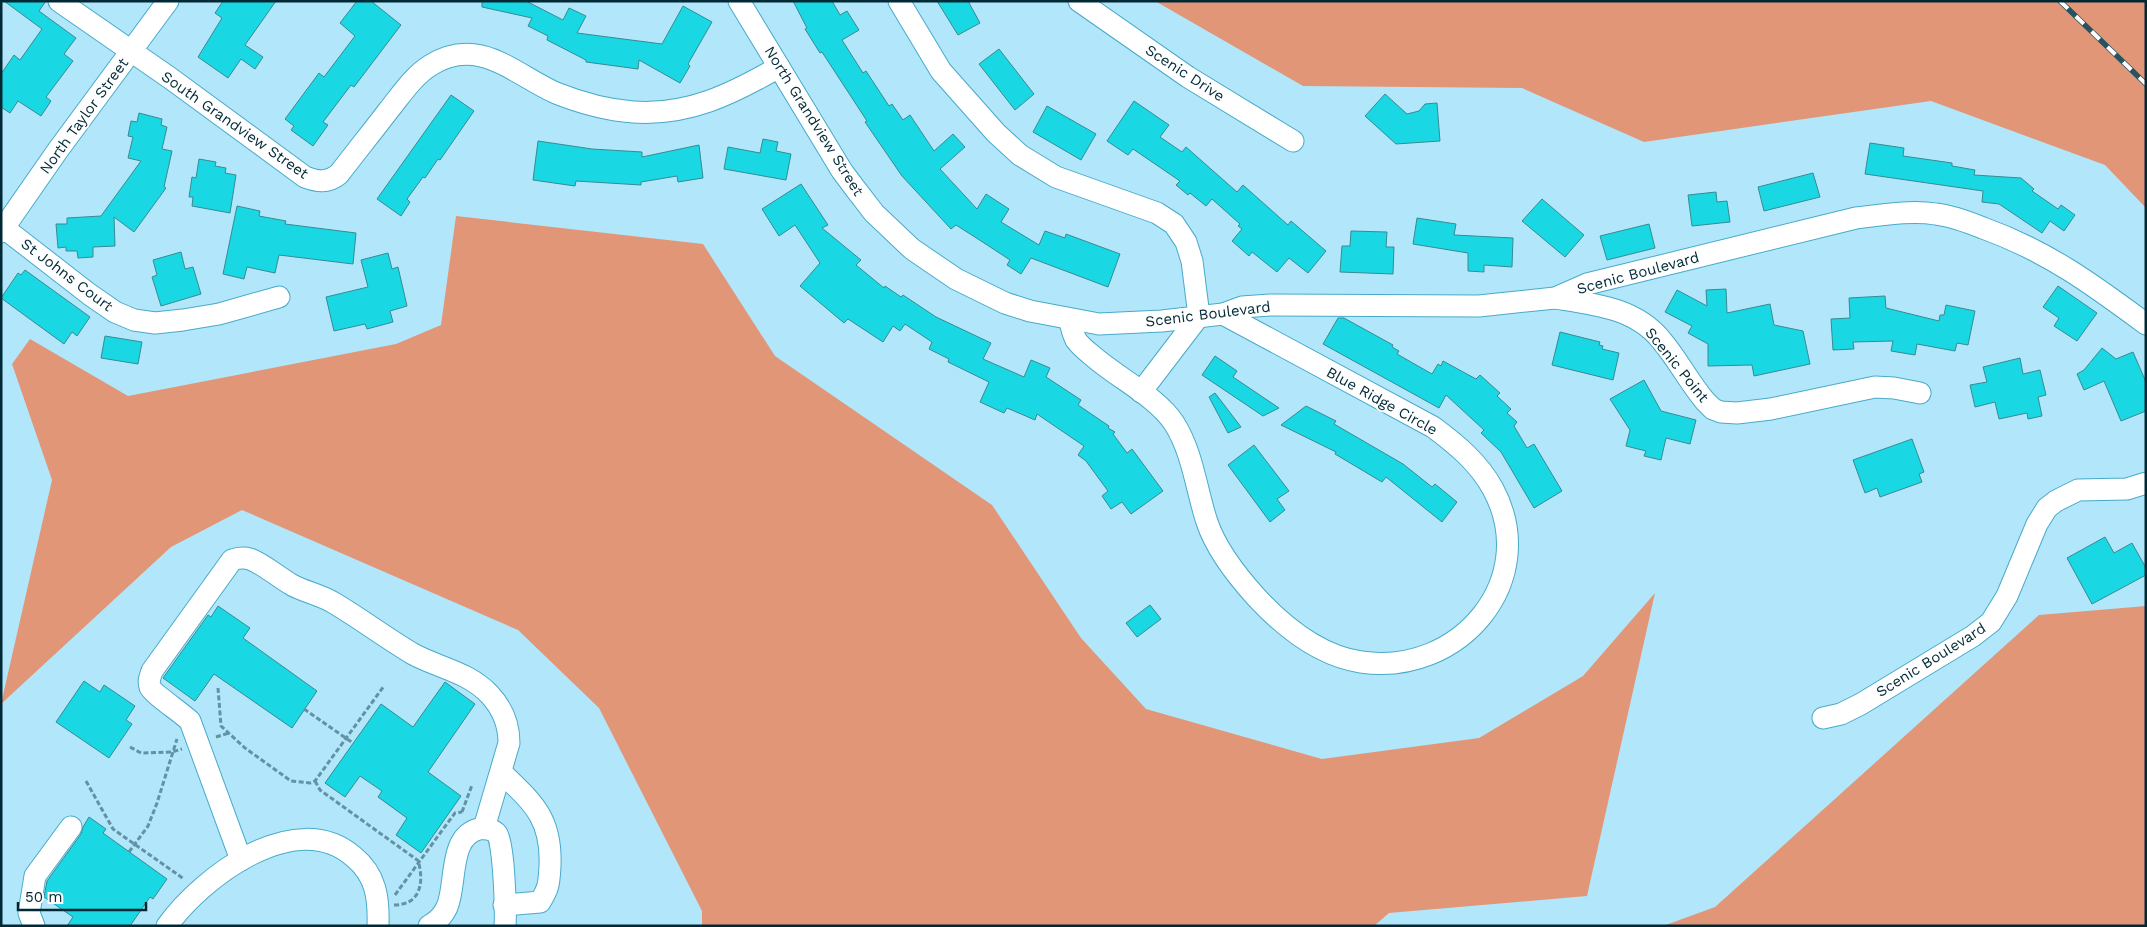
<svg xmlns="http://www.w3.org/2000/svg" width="2147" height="927" viewBox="0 0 2147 927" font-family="'Work Sans',sans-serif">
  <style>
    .green { fill: #e29678 }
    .building { fill: #19d8e4; stroke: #368b92 }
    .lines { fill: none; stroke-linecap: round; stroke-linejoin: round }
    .minor-casing { stroke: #48aac9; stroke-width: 23 }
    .path { stroke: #6292a3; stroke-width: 3; stroke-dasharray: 5 2.5; stroke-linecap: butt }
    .minor { stroke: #fff; stroke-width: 21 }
    .rail-casing { stroke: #275361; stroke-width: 5.5 }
    .rail { stroke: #fefefe; stroke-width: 4; stroke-dasharray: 11; stroke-linecap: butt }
    .labels { text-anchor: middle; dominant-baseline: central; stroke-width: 4; stroke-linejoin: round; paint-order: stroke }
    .street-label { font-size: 15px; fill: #002936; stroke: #fefefe }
  </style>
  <rect width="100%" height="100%" fill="#b2e7fb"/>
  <!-- green -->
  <g class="green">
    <polygon points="1155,1 2146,1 2146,208 2105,165 1931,101 1644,142 1522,88 1303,86"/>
    <polygon points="456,216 703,244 775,356 992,505 1081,638 1146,709 1322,759 1479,738 1583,676 1655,593 1587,896 1389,913 1374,926 702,926 702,911 599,708 518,630 242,510 171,547 1,704 52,480 12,364 30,339 128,396 396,344 441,325"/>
    <polygon points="2146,606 2146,926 1663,926 1715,907 2039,615"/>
  </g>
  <!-- building -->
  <g class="building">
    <polygon points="4,1 46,1 39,11 76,38 64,54 73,61 46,97 51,101 41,116 18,101 10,113 1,107 1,74 14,55 20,60 42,29"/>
    <polygon points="223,1 276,1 245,45 263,57 255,69 241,59 228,78 198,57 222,18 215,13"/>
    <polygon points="357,1 371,1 401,25 354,87 351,85 323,122 328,125 313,146 291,130 294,126 285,119 319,73 324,77 355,36 340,23"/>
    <polygon points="482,1 526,1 563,20 569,8 586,16 577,33 662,44 683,6 712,22 688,64 690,66 680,83 639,60 638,69 586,62 586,60 547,40 548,36 528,26 532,18 482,7"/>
    <polygon points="793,1 832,1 840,15 847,11 859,30 842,40 863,73 866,71 889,106 892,104 903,120 910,115 934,151 953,134 965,147 940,169 977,209 986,194 1009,209 1001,222 1039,245 1045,231 1065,238 1066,234 1120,254 1108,287 1031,258 1021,274 1007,265 1010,260 978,239 956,225 951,229 902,176 865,122 867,121 822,52 820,53 805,29 807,28"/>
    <polygon points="937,1 968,1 980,23 958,35"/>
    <polygon points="999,49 1034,94 1015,110 979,64"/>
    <polygon points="1385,94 1407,114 1419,111 1425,104 1437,103 1440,141 1396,144 1365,116"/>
    <polygon points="451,95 474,111 440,160 438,159 425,178 423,177 407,199 410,202 401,216 377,199"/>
    <polygon points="1134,101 1169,125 1160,137 1182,152 1186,147 1237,192 1243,185 1288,225 1291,221 1326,251 1308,273 1289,258 1277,272 1252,252 1249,256 1232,241 1242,229 1238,226 1240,224 1212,199 1206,206 1190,193 1188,195 1176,185 1180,181 1133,149 1128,155 1107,141"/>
    <polygon points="1047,106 1096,134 1081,160 1033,132"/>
    <polygon points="139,113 162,119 161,125 167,127 162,149 172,151 164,187 166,188 134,232 114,217 115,246 93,247 93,257 78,258 77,251 66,251 66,247 58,248 56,224 67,224 67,218 101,216 141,161 128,158 133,137 128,136 131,121 137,122"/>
    <polygon points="763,139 778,142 776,151 791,154 786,180 724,169 728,147 760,153"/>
    <polygon points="538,141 592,149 642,152 642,157 699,145 703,178 678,182 677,176 641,182 641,185 576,181 575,186 533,180"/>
    <polygon points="1870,143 1904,148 1903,156 1952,163 1952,166 1975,170 1974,175 2021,178 2034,189 2032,191 2058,209 2061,205 2075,215 2064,231 2050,221 2042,233 1999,204 1982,202 1983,191 1865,174"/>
    <polygon points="199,159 216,162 215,166 226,168 225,173 236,175 230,213 192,206 193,197 189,197 192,177 196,178"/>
    <polygon points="1813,173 1820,197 1764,211 1758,187"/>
    <polygon points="801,184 828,225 822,228 861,260 856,265 884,288 885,286 901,297 903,295 936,317 991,343 983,359 1024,377 1031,360 1050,368 1046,377 1081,400 1078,405 1109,426 1108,428 1115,432 1113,434 1127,453 1132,449 1163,491 1131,514 1122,502 1111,509 1102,496 1108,491 1086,461 1078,455 1084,446 1037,414 1035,420 1007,408 1004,413 980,402 989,382 948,362 949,359 929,349 932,342 905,324 900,331 893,326 883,342 848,319 844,323 800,286 820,263 795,225 779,236 762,209"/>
    <polygon points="1716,192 1717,202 1727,201 1730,222 1692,226 1688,195"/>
    <polygon points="1542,199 1584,235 1565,257 1522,221"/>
    <polygon points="237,206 260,211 259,216 286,221 285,224 356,233 353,264 279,255 275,273 247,267 244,279 223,274"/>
    <polygon points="1417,218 1456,224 1454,235 1513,238 1512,267 1484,265 1484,272 1468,271 1468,253 1413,244"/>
    <polygon points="1649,224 1655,248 1607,260 1600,236"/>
    <polygon points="1351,231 1387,232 1386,247 1394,247 1393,274 1340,272 1342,246 1350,246"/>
    <polygon points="181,252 185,269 193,267 201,294 161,306 152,277 157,275 153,260"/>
    <polygon points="388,253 392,269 398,267 407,306 390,311 393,322 367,329 365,324 334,331 326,297 368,287 361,260"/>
    <polygon points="25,270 90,317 77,336 72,332 64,344 1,298 18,273 21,275"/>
    <polygon points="2058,286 2097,313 2077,341 2054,326 2059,318 2043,307"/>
    <polygon points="1726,289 1727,313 1770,304 1774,325 1803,331 1810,364 1754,376 1752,365 1708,366 1708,344 1688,333 1692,326 1665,312 1677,290 1707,306 1706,290"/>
    <polygon points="1885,296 1886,308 1939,321 1940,315 1944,315 1946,305 1975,311 1968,345 1957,343 1955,351 1917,344 1915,355 1891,351 1893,341 1853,342 1854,349 1833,350 1831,319 1850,318 1849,298"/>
    <polygon points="1338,318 1344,318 1393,345 1392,347 1399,351 1397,354 1432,374 1438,364 1441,366 1443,361 1476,379 1480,375 1500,393 1497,396 1511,409 1507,413 1517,422 1514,426 1527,448 1534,444 1562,491 1534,508 1501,452 1481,433 1484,430 1446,395 1439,408 1323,344"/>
    <polygon points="1560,332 1600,342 1599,345 1603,346 1602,349 1619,353 1613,380 1552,365"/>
    <polygon points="105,336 142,342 138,364 101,358"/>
    <polygon points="2102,348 2116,359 2133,352 2146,382 2146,411 2121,421 2104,381 2084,390 2077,374 2084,370"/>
    <polygon points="1215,356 1237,371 1233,377 1279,408 1263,416 1202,375"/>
    <polygon points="2020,358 2023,374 2040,370 2046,395 2038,397 2042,416 2028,419 2027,413 1999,419 1995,402 1975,407 1970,385 1987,382 1983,367"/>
    <polygon points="1644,380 1661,411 1696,420 1690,444 1666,438 1661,460 1644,456 1646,451 1626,446 1630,430 1610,399"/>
    <polygon points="1215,393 1241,427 1228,433 1209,397"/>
    <polygon points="1306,406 1336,421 1334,424 1403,464 1432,487 1435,484 1457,502 1442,522 1386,477 1382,482 1335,454 1336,452 1281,425"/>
    <polygon points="1912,439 1924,472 1919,474 1922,482 1880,497 1877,488 1865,493 1853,460"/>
    <polygon points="1254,445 1289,491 1277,499 1285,510 1270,522 1228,465"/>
    <polygon points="2105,537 2114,553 2132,543 2146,568 2146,575 2092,604 2067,558"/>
    <polygon points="1150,605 1161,619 1137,637 1126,623"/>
    <polygon points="218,606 250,628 243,638 317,691 292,728 214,674 195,701 163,678 208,615 211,617"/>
    <polygon points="84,681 100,692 104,685 135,706 126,720 132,724 109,758 56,722"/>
    <polygon points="445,682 475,704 428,772 461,796 421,853 396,835 407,818 378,797 382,791 360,776 345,797 325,783 381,704 413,727"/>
    <polygon points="89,817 106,829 103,833 167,879 153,899 150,897 130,926 67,926 73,917 44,897 47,881 81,834 83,827"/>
  </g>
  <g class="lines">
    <!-- minor casing -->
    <g class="minor-casing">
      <g id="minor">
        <path d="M59,1L170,78L305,177C318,182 328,183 339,174C355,153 372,132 388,111C401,95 413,76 431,65C479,35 515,75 556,93C581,103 607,110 633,112C688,116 732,94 779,67"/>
        <path d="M739,1L842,171L854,187L874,213L912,249L956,279L1005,303L1030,311L1099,324L1162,321L1223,314L1242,307L1270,305L1479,306L1555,298L1587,284L1856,218C1882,215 1910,210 1936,214C1952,216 1968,222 1983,228C2047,251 2092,284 2146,324"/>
        <polyline points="899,1 941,71 996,133 1020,155 1056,177 1157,213 1174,224 1186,242 1192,261 1199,316 1141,392"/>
        <polyline points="1079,1 1188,77 1293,141"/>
        <polyline points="4,228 89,294 115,312 134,320 155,323 183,320 219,314 279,297"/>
        <polyline points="1,232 58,150 168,1"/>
        <path d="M1555,298C1594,304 1636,308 1662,341C1678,360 1689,382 1705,401L1713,409L1721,412L1737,413L1771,409L1875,387L1894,388L1920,393"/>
        <path d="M1070,320C1071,327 1073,334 1076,340C1081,347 1088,352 1094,357C1118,378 1157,397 1174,423C1193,453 1196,489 1207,522C1216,549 1237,576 1257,598C1285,628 1320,656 1361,662C1459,677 1542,580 1493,489C1479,463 1456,444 1433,427L1223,314"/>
        <polyline points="1823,718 1841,714 1861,704 1973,636 1991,622 2007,596 2037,524 2047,508 2056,501 2078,490 2127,489 2146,483"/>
        <path d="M501,772C533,803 552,818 550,866C549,883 549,888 540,902L504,905"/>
        <path d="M241,860L190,721C182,713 153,694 150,687C148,681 150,677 152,671L232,560C238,558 243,557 250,559C265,565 278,577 292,585C305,592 321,595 334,603C361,619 386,638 413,654C439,668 469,672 490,695C503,709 509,724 509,743L484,828"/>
        <polyline points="34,926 29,913 35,876 71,827"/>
        <path d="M167,926C202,877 296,806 354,857C376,875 379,898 378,926"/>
        <path d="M429,926C438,921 443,916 447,907C457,885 448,836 479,829C485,828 493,829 497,834C504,843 506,912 505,926"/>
      </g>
    </g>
    <!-- path -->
    <g class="path">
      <polyline points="218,688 221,726 245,748 291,781 310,783 315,781 384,686"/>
      <polyline points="304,709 353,743"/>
      <polyline points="216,737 229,733"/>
      <polyline points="130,747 141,753 172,752 182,749"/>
      <polyline points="86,781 113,829 184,879"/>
      <polyline points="315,781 320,790 420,862"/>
      <polyline points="462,812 472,785"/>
      <polyline points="129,852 148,826 157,803 177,739"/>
      <polyline points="395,895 449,821 455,813 462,812"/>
      <path d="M394,905C419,905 424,885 419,864"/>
    </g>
    <!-- minor -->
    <use href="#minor" class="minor"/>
    <!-- rail casing -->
    <g class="rail-casing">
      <polyline id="rail" points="2060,1 2146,84"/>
    </g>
    <!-- rail -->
    <use href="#rail" class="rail"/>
  </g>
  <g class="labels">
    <!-- street labels -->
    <g class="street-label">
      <text transform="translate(1185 73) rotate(33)">Scenic Drive</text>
      <text transform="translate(84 116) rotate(-54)">North Taylor Street</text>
      <text transform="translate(814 121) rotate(58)">North Grandview Street</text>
      <text transform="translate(235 125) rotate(35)">South Grandview Street</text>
      <text transform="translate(1638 273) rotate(-15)">Scenic Boulevard</text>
      <text transform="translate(67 275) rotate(37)">St Johns Court</text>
      <text transform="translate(1208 314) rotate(-7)">Scenic Boulevard</text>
      <text transform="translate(1677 365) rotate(51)">Scenic Point</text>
      <text transform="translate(1382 401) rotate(29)">Blue Ridge Circle</text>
      <text transform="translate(1931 660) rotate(-32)">Scenic Boulevard</text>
    </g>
  </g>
  <!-- border -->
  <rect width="2147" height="927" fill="none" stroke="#002936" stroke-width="5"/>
  <!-- scale -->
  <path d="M18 902v8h128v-8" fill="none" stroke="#002936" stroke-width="2.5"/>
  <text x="25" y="902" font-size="15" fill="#002936" stroke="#fefefe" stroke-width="4" paint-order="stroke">50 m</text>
</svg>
